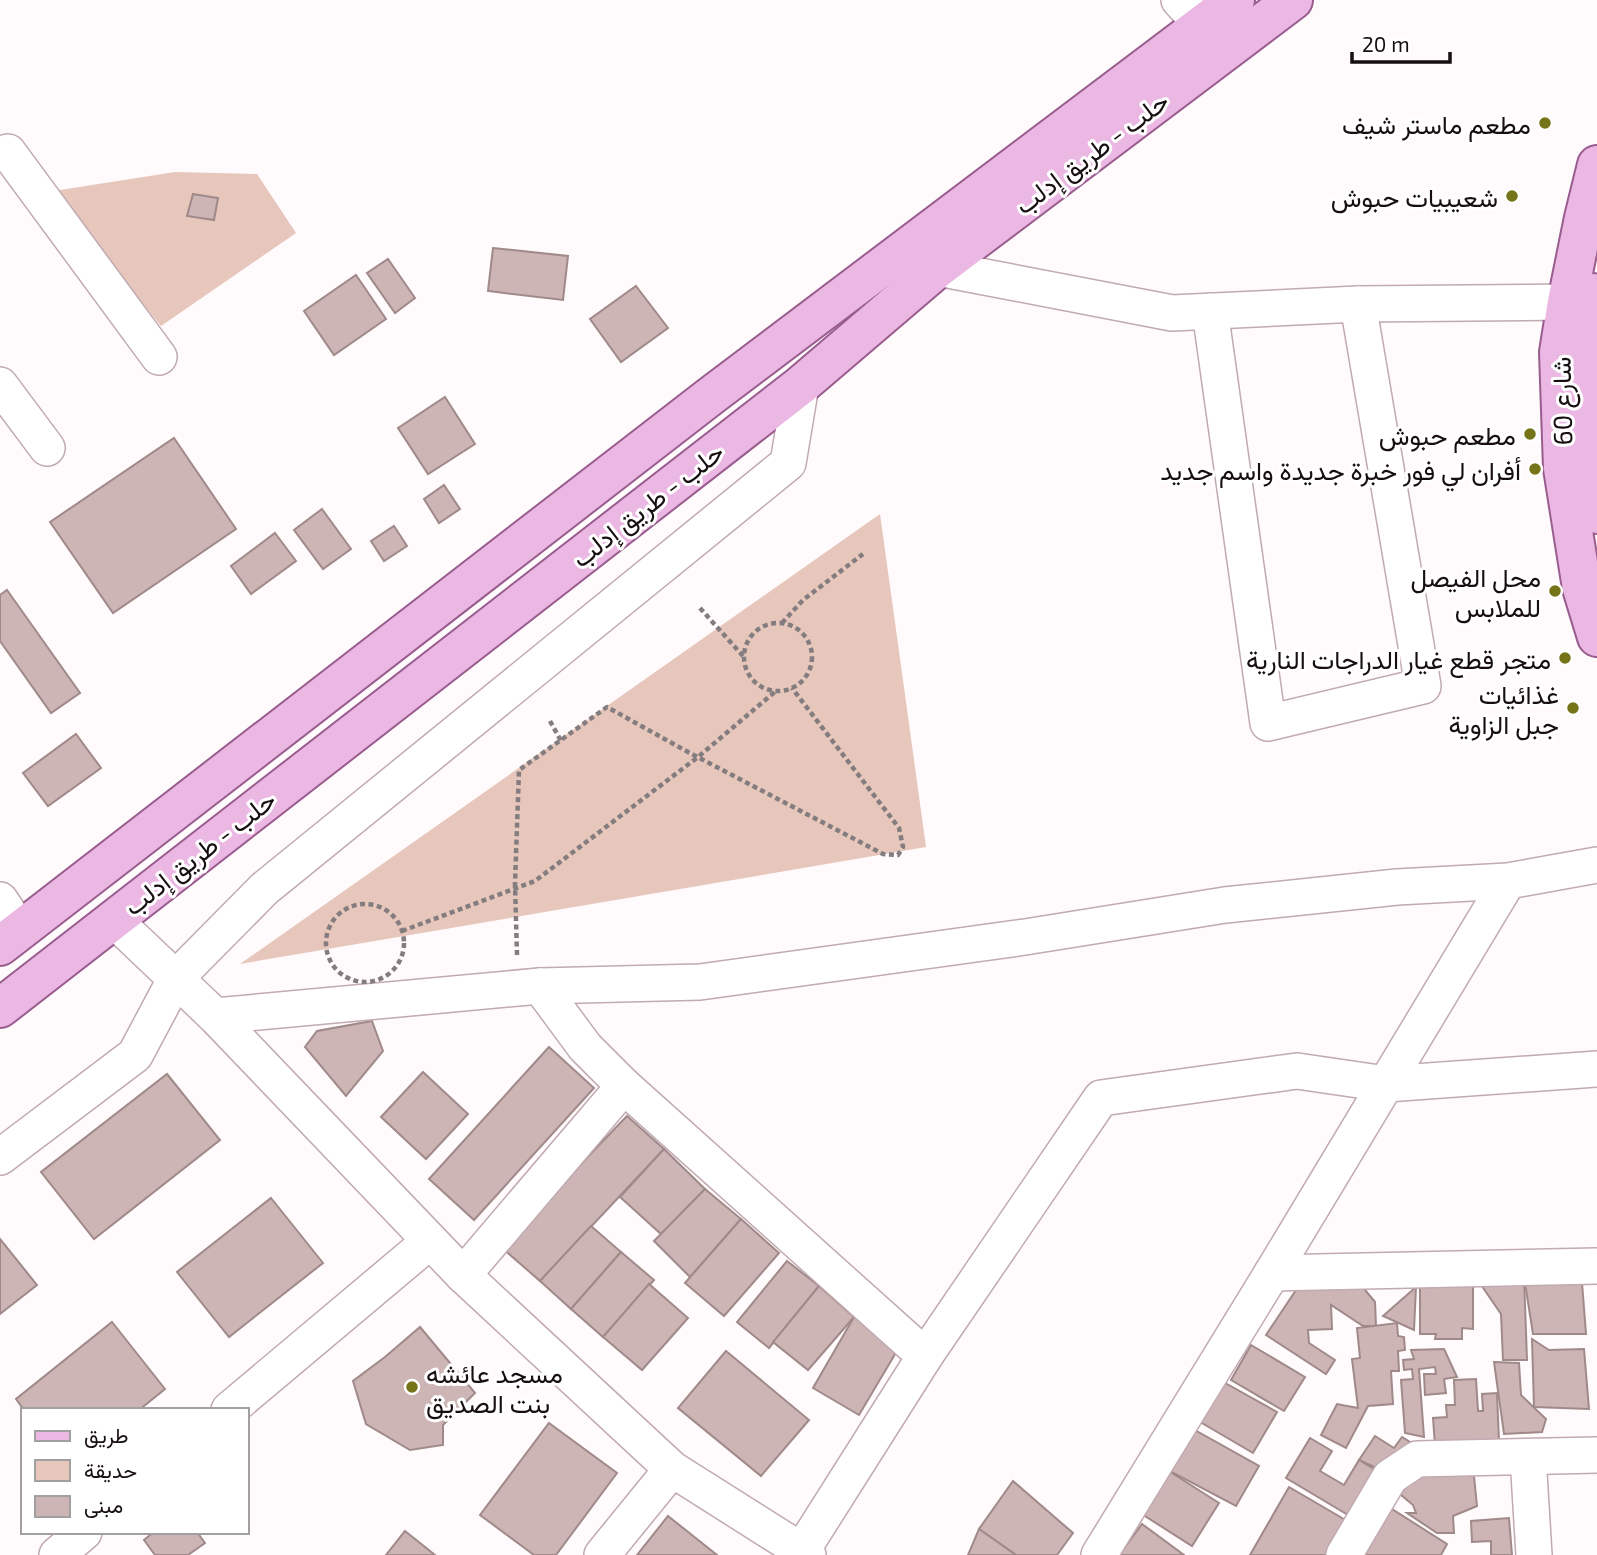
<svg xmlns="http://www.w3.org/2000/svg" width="1597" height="1555" viewBox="0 0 1597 1555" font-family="'Exo 2',Vazirmatn,sans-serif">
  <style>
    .green { fill: #e7c6bb }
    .building { fill: #cdb5b5; stroke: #a08989; stroke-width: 2 }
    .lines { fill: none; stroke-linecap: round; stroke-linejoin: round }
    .minor-casing { stroke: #c1aab2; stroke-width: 38 }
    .major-casing { stroke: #985d8e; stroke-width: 42 }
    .path { stroke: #847d7f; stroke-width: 4.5; stroke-dasharray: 5 3.5; stroke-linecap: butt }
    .minor { stroke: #fff; stroke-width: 35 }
    .major { stroke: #ebb8e3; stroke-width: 38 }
    .poi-dot { fill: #767419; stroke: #fff; stroke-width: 2.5 }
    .labels { text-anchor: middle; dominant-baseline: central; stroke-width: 6; stroke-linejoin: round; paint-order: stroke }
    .poi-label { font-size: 26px; fill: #160e11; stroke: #fff; text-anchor: end }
    .street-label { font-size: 26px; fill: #160e11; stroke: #fff }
  </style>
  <rect width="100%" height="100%" fill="#fffafb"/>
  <!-- green -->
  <g class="green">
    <polygon points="175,172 257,174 296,233 161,326 55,198 54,191"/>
    <polygon points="880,514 926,847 240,964"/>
  </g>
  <!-- building -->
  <g class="building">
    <polygon points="193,194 218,198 214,220 187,216"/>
    <polygon points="493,248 568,256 563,300 488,291"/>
    <polygon points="388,259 415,298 395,313 367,273"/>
    <polygon points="356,275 386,319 334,355 304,311"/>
    <polygon points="636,286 668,328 621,362 590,319"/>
    <polygon points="445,397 475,444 428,474 398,428"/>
    <polygon points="174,438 236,529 113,613 50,522"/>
    <polygon points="444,485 460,509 439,523 424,499"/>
    <polygon points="322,509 351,549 323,569 294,530"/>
    <polygon points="394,526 407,546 384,561 371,541"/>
    <polygon points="275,533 296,561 251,594 231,566"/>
    <polygon points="7,590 80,693 51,713 0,641 0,595"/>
    <polygon points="76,734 101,768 48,806 23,773"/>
    <polygon points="372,1021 383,1051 346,1096 305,1047 317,1031"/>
    <polygon points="549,1047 594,1088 474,1220 429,1179"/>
    <polygon points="423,1072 468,1114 426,1159 381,1117"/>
    <polygon points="167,1074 220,1140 94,1239 41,1172"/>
    <polygon points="627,1116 664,1149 540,1281 501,1247"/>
    <polygon points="664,1149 705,1189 661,1234 620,1197"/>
    <polygon points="705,1189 741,1219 690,1277 654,1241"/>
    <polygon points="271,1198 323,1263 229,1337 177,1272"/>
    <polygon points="741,1219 779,1253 724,1316 685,1283"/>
    <polygon points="591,1226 621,1252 571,1309 540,1281"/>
    <polygon points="0,1239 37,1285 0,1314"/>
    <polygon points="621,1252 654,1280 603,1337 571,1309"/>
    <polygon points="787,1261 819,1286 769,1348 737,1322"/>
    <polygon points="1581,1270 1586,1334 1533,1334 1524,1277"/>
    <polygon points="1420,1273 1473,1273 1473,1329 1462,1328 1462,1339 1435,1339 1436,1334 1420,1334"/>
    <polygon points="1524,1277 1527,1360 1503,1360 1501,1314 1477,1279"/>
    <polygon points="1304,1278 1356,1279 1375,1302 1376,1326 1363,1326 1331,1305 1332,1329 1308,1330 1309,1343 1335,1360 1326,1374 1266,1335"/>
    <polygon points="649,1284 688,1318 642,1370 603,1337"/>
    <polygon points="819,1286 854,1317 808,1370 773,1342"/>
    <polygon points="1416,1287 1414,1330 1383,1316"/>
    <polygon points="854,1317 901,1344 859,1415 813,1388"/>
    <polygon points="112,1322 165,1389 139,1410 24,1410 16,1399"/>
    <polygon points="1397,1323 1398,1336 1404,1337 1405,1350 1398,1351 1399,1371 1391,1371 1393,1404 1368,1406 1346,1448 1321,1435 1337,1404 1358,1408 1352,1359 1360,1358 1357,1328"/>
    <polygon points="420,1327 475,1393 443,1425 443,1445 410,1450 366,1424 353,1381 385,1357"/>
    <polygon points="1532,1339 1549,1350 1584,1349 1589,1409 1534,1407"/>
    <polygon points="1251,1345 1305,1377 1284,1411 1231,1380"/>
    <polygon points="1444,1349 1457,1377 1444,1379 1446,1393 1425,1395 1424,1374 1436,1374 1435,1367 1419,1369 1424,1437 1405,1433 1401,1380 1413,1379 1412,1369 1404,1370 1403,1360 1414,1359 1411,1350"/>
    <polygon points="726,1351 809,1420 761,1476 678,1408"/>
    <polygon points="1494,1362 1519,1363 1521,1395 1546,1419 1542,1432 1504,1434"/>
    <polygon points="1218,1379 1277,1412 1253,1453 1195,1419"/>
    <polygon points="1476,1379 1478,1411 1483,1411 1482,1394 1497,1393 1499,1442 1435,1445 1433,1418 1447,1417 1446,1405 1455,1405 1454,1380"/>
    <polygon points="549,1423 617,1473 556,1555 534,1555 480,1515"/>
    <polygon points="1193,1429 1259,1466 1236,1506 1164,1468"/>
    <polygon points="1375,1436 1394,1448 1402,1437 1410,1442 1385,1472 1359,1460"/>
    <polygon points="1310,1438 1332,1451 1320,1471 1344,1485 1359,1460 1385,1476 1358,1521 1286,1478"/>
    <polygon points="1473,1466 1477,1506 1453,1516 1454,1533 1437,1533 1407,1513 1416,1513 1413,1505 1400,1494 1418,1471"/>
    <polygon points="1164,1468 1219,1503 1192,1546 1137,1511"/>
    <polygon points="1013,1481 1073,1533 1057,1555 1016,1555 979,1529"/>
    <polygon points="1289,1487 1354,1525 1332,1555 1250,1555"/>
    <polygon points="1381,1502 1447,1544 1441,1555 1349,1555"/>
    <polygon points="668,1516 717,1555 637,1555"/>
    <polygon points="1509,1518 1512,1555 1491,1555 1491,1541 1472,1542 1471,1521"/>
    <polygon points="1142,1524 1184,1555 1119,1555"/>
    <polygon points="979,1529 1016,1555 968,1555"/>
    <polygon points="405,1531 435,1555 386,1555"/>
    <polygon points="154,1532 197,1532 205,1543 188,1555 155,1555 144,1540"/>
  </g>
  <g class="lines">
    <!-- minor casing -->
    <g class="minor-casing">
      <g id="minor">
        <polyline points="1179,0 1202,25"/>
        <polyline points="8,152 159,357"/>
        <polyline points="938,268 1172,313 1358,304 1567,302"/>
        <polyline points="1210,311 1268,723 1423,686 1358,304"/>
        <polyline points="0,385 47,448"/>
        <polyline points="0,900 21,931"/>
        <polyline points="113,919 215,1016 463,1275 672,1469 808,1555"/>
        <polyline points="540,986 585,1047 624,1086 925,1356"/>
        <polyline points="215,1016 540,986 700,982 1025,937 1225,905 1397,887 1508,881 1597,865"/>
        <polyline points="0,1157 135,1055 176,978 264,889 788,463 801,385"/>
        <polyline points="1272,1273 1597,1266"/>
        <polyline points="463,1275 624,1086"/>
        <polyline points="229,1410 430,1241"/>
        <polyline points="1528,1457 1534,1555"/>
        <polyline points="57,1555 84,1532"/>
        <polyline points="602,1555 672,1469"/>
        <polyline points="799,1555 925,1356 1101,1098 1297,1071 1386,1084 1597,1069"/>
        <polyline points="1099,1555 1272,1273 1508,881"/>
        <polyline points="1344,1555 1390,1477 1417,1459 1597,1455"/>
      </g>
    </g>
    <!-- major casing -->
    <g class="major-casing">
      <g id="major">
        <polyline points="1597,165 1584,218 1567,302 1559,352 1563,468 1582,588 1597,637"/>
        <polyline points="1593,293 1587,338 1588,437 1597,514"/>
        <polyline points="0,946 712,395 1235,0"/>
        <polyline points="0,1008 801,385 938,268 1293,0"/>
      </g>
    </g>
    <!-- path -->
    <g class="path">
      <polyline points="700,608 743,656"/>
      <circle cx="778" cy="657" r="34"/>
      <polyline points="782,623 803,600 863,554"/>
      <polyline points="550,721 561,741"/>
      <circle cx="365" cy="943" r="39"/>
      <polyline points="402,931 535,881 698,757 776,691"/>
      <polyline points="517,955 515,884 519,770 607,707 688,752 883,854 898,855 903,847 899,828 792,688"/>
    </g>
    <!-- minor -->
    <use href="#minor" class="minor"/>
    <!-- major -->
    <use href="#major" class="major"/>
  </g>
  <!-- markers -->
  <g class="poi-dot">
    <circle cx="1545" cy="123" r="7"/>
    <circle cx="1512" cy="196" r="7"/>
    <circle cx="1530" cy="434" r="7"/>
    <circle cx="1535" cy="469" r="7"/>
    <circle cx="1555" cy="591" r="7"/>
    <circle cx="1565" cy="658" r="7"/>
    <circle cx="1573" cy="708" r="7"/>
    <circle cx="412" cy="1387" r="7"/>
  </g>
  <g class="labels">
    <!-- poi labels -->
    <g class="poi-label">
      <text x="1531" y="123">مطعم ماستر شيف</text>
      <text x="1498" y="196">شعيبيات حبوش</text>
      <text x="1516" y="434">مطعم حبوش</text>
      <text x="1521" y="469">أفران لي فور خبرة جديدة واسم جديد</text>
      <text x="1541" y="576">محل الفيصل<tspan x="1541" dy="30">للملابس</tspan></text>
      <text x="1551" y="658">متجر قطع غيار الدراجات النارية</text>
      <text x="1559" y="693">غذائيات<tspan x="1559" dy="30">جبل الزاوية</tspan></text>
      <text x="426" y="1372" text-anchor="start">مسجد عائشه<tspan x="426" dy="30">بنت الصديق</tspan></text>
    </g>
    <!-- street labels -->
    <g class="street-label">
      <text transform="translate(1091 152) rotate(-37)">حلب - طريق إدلب</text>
      <text transform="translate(1561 401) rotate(-91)">شارع 60</text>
      <text transform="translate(647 504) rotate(-38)">حلب - طريق إدلب</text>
      <text transform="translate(199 852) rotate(-38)">حلب - طريق إدلب</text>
    </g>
  </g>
  <!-- legend -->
  <rect x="21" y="1408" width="228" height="126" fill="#ffffff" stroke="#a29fa0" stroke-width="2"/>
  <rect x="35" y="1431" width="35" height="10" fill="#ebb8e3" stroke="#a29fa0" stroke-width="2"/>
  <text x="84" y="1443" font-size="21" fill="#160e11">طريق</text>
  <rect x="35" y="1460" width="35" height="21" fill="#e7c6bb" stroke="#a29fa0" stroke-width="2"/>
  <text x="84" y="1478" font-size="21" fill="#160e11">حديقة</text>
  <rect x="35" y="1496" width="35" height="21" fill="#cdb5b5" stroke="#a29fa0" stroke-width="2"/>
  <text x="84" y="1513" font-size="21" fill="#160e11">مبنى</text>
  <!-- scale -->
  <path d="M1352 52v10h98v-10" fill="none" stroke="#160e11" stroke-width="3.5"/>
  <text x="1362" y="52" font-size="21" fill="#160e11" stroke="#ffffff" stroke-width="5" paint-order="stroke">20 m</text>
</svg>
